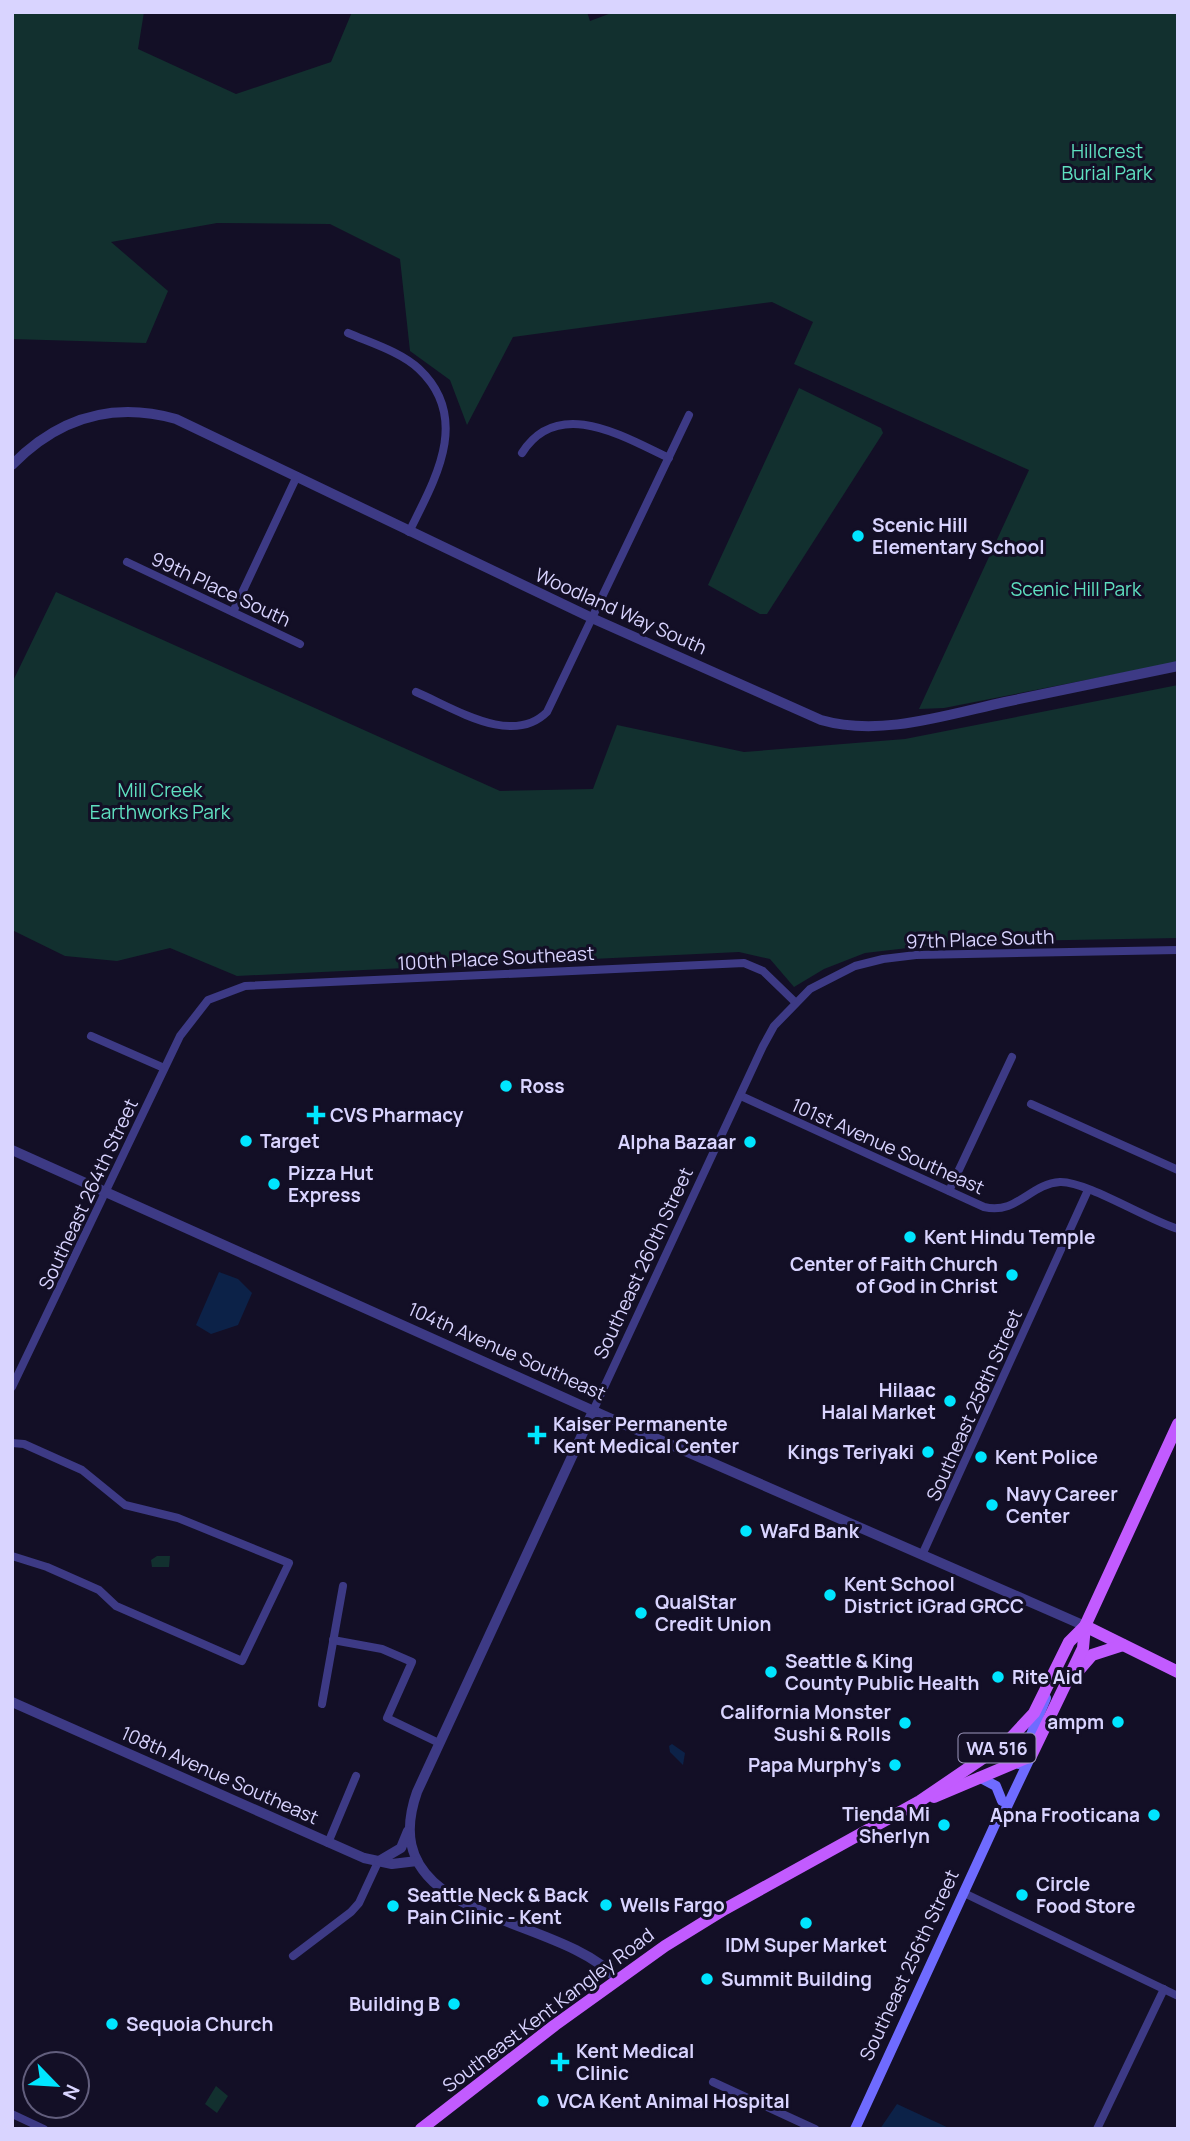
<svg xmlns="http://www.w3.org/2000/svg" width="1190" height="2141" viewBox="0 0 1190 2141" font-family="Manrope,sans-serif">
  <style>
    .green { fill: #12302f }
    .water { fill: #0c2248 }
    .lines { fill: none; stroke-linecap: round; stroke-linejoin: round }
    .minor { stroke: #3d3a85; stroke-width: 8 }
    .tertiary { stroke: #3d3a85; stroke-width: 10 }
    .secondary { stroke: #6f6bff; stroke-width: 10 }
    .primary { stroke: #c25bff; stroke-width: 12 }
    .poi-dot { fill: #00e5ff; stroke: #130f26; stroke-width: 2.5 }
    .labels { text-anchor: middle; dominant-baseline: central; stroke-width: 6; stroke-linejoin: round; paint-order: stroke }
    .shield { fill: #130f26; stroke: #9e99be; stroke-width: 2 }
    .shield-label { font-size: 18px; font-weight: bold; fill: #d9d4ff }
    .park-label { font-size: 19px; fill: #5fe0c0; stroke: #130f26 }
    .poi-label { font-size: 19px; font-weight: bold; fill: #d9d4ff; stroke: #130f26; text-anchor: start }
    .street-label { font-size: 19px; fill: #d9d4ff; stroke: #130f26 }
  </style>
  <rect width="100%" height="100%" fill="#130f26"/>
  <!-- green -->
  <g class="green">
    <polygon points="12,12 144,12 138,49 236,94 331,62 352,12 587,12 590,21 614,12 1178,12 1178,662 944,708 919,709 1029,470 794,364 813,322 772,302 513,337 467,425 450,380 410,351 400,259 330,224 217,223 111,242 168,291 146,343 12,339"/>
    <polygon points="799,388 881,428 883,433 767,614 760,614 708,585"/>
    <polygon points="56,592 500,791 593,789 617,725 744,752 905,739 1178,685 1178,938 959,942 865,953 824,969 794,987 770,959 739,952 237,976 170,948 117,961 65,956 12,930 12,683"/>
    <polygon points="157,1556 170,1556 169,1567 152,1567 151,1560"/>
    <polygon points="216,2086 228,2096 217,2113 205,2104"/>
  </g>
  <!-- water -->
  <g class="water">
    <polygon points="219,1272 238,1279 252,1293 238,1325 211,1334 196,1325"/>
    <polygon points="672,1744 685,1753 683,1765 670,1752 669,1746"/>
    <polygon points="897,2104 951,2129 880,2129"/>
  </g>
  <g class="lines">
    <!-- minor -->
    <g class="minor">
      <path d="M348,333C371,343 401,352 419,369C472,419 434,481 409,532"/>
      <path d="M522,453C558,396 624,437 669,458"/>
      <polyline points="127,562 300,644"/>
      <polyline points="233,612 297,476"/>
      <path d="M416,692C454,708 512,747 547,712L689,415"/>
      <polyline points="91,1036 164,1068"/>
      <path d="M741,1096L984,1207C1017,1215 1030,1184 1060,1182C1086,1181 1148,1220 1178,1229"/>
      <polyline points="1031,1104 1178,1170"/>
      <polyline points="949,1191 1012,1057"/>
      <polyline points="12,1387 180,1036 208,1000 245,986 744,963 763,971 795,1002"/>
      <polyline points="593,1411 763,1046 774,1026 810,989 855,966 883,959 916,955 1178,950"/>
      <polyline points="12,1443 24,1444 82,1470 125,1505 178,1518 289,1563 242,1661 116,1606 99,1590 47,1567 12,1556"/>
      <polyline points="922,1555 1088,1190"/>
      <polyline points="333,1640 382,1649 412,1662 387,1718 439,1743"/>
      <polyline points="322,1704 343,1586"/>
      <polyline points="328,1843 356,1776"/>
      <polyline points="964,1893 1178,1996"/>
      <polyline points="293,1956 351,1912 359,1903 378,1862"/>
      <polyline points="713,2082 815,2129"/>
      <polyline points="12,2114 44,2129"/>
      <polyline points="1097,2129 1164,1989"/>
    </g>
    <!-- tertiary -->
    <g class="tertiary">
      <path d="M12,465C58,418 112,401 176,419L594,619L821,720C880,737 946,715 1005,702C1062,690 1120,678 1178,666"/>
      <polyline points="12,1150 605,1416 1085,1626"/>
      <path d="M593,1411L417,1792C371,1922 558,1913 617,1979"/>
      <polyline points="12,1702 364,1858 392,1864 417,1861"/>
      <polyline points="379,1861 401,1848 408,1831"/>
    </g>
    <!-- secondary -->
    <g class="secondary">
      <polyline points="1019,1764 1046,1698"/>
      <polyline points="979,1777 996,1786 1002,1801"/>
      <polyline points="855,2129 998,1818 1004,1813 1031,1756"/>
    </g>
    <!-- primary -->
    <g class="primary">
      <polyline points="1085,1626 1178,1672"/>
      <polyline points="1079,1670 1092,1655 1123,1645"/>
      <polyline points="934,1797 1031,1756 1083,1648 1085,1626 1178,1424"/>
      <polyline points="421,2129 555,2025 665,1946 725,1909 920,1801 1008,1741 1034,1713 1069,1642 1085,1626"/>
    </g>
  </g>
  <!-- markers -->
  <g class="poi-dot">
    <circle cx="858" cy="536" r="7"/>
    <circle cx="506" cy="1086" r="7"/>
    <path d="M312.5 1104.5h7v7h7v7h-7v7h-7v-7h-7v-7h7z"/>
    <circle cx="246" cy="1141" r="7"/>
    <circle cx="750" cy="1142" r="7"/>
    <circle cx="274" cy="1184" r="7"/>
    <circle cx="910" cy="1237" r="7"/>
    <circle cx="1012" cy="1275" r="7"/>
    <circle cx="950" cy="1401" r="7"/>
    <path d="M533.5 1424.5h7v7h7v7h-7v7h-7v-7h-7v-7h7z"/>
    <circle cx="928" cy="1452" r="7"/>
    <circle cx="981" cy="1457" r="7"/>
    <circle cx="992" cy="1505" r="7"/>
    <circle cx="746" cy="1531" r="7"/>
    <circle cx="830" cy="1595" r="7"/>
    <circle cx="641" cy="1613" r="7"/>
    <circle cx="771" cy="1672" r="7"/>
    <circle cx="998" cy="1677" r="7"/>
    <circle cx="1118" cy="1722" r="7"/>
    <circle cx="905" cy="1723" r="7"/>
    <circle cx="895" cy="1765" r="7"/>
    <circle cx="1154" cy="1815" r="7"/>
    <circle cx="944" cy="1825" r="7"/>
    <circle cx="1022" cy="1895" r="7"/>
    <circle cx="606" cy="1905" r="7"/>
    <circle cx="393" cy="1906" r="7"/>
    <circle cx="806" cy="1923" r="7"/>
    <circle cx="707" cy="1979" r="7"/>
    <circle cx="454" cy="2004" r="7"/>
    <circle cx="112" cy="2024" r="7"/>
    <path d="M556.5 2051.5h7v7h7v7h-7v7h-7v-7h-7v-7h7z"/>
    <circle cx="543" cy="2101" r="7"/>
  </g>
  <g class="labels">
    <!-- shield labels -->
    <rect class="shield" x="958.5" y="1733.5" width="77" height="29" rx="5"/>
    <g class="shield-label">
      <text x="997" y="1748">WA 516</text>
    </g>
    <!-- park labels -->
    <g class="park-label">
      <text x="1107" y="151">Hillcrest<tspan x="1107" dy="22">Burial Park</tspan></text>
      <text x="1076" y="589">Scenic Hill Park</text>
      <text x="160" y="790">Mill Creek<tspan x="160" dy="22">Earthworks Park</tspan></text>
    </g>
    <!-- poi labels -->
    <g class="poi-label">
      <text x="872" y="525">Scenic Hill<tspan x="872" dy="22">Elementary School</tspan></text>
      <text x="520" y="1086">Ross</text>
      <text x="330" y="1115">CVS Pharmacy</text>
      <text x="260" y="1141">Target</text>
      <text x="736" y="1142" text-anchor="end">Alpha Bazaar</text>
      <text x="288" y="1173">Pizza Hut<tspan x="288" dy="22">Express</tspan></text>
      <text x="924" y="1237">Kent Hindu Temple</text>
      <text x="998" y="1264" text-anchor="end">Center of Faith Church<tspan x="998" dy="22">of God in Christ</tspan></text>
      <text x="936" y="1390" text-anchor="end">Hilaac<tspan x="936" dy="22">Halal Market</tspan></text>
      <text x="553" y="1424">Kaiser Permanente<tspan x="553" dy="22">Kent Medical Center</tspan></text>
      <text x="914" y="1452" text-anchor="end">Kings Teriyaki</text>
      <text x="995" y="1457">Kent Police</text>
      <text x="1006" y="1494">Navy Career<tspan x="1006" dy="22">Center</tspan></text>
      <text x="760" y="1531">WaFd Bank</text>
      <text x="844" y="1584">Kent School<tspan x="844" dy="22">District iGrad GRCC</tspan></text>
      <text x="655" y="1602">QualStar<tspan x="655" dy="22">Credit Union</tspan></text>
      <text x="785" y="1661">Seattle &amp; King<tspan x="785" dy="22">County Public Health</tspan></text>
      <text x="1012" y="1677">Rite Aid</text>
      <text x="891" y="1712" text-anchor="end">California Monster<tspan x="891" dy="22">Sushi &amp; Rolls</tspan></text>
      <text x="1104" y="1722" text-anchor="end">ampm</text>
      <text x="881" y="1765" text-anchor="end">Papa Murphy's</text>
      <text x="930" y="1814" text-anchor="end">Tienda Mi<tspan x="930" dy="22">Sherlyn</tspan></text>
      <text x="1140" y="1815" text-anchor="end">Apna Frooticana</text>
      <text x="1036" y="1884">Circle<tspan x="1036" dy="22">Food Store</tspan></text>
      <text x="407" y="1895">Seattle Neck &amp; Back<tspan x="407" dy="22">Pain Clinic - Kent</tspan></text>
      <text x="620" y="1905">Wells Fargo</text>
      <text x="806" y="1945" text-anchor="middle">IDM Super Market</text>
      <text x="721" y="1979">Summit Building</text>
      <text x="440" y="2004" text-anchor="end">Building B</text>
      <text x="126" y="2024">Sequoia Church</text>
      <text x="576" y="2051">Kent Medical<tspan x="576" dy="22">Clinic</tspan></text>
      <text x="557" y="2101">VCA Kent Animal Hospital</text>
    </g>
    <!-- street labels -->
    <g class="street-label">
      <text transform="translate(221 589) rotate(25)">99th Place South</text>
      <text transform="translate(621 611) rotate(24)">Woodland Way South</text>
      <text transform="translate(980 939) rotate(-2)">97th Place South</text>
      <text transform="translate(496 958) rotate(-3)">100th Place Southeast</text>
      <text transform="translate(888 1146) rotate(24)">101st Avenue Southeast</text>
      <text transform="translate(88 1194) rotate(-65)">Southeast 264th Street</text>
      <text transform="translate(643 1263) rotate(-65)">Southeast 260th Street</text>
      <text transform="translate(507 1351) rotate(24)">104th Avenue Southeast</text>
      <text transform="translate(974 1405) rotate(-66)">Southeast 258th Street</text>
      <text transform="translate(220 1775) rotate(24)">108th Avenue Southeast</text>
      <text transform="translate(909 1965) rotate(-65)">Southeast 256th Street</text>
      <text transform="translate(548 2010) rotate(-37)">Southeast Kent Kangley Road</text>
    </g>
  </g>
  <!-- border -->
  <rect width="1190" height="2141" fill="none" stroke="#d9d4ff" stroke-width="28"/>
  <!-- north arrow -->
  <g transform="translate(56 2085) rotate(115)"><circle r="33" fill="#130f26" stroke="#625e7d" stroke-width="2"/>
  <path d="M0-5L12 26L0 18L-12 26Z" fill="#00e5ff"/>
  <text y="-10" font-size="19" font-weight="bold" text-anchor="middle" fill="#d9d4ff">N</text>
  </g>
</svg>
